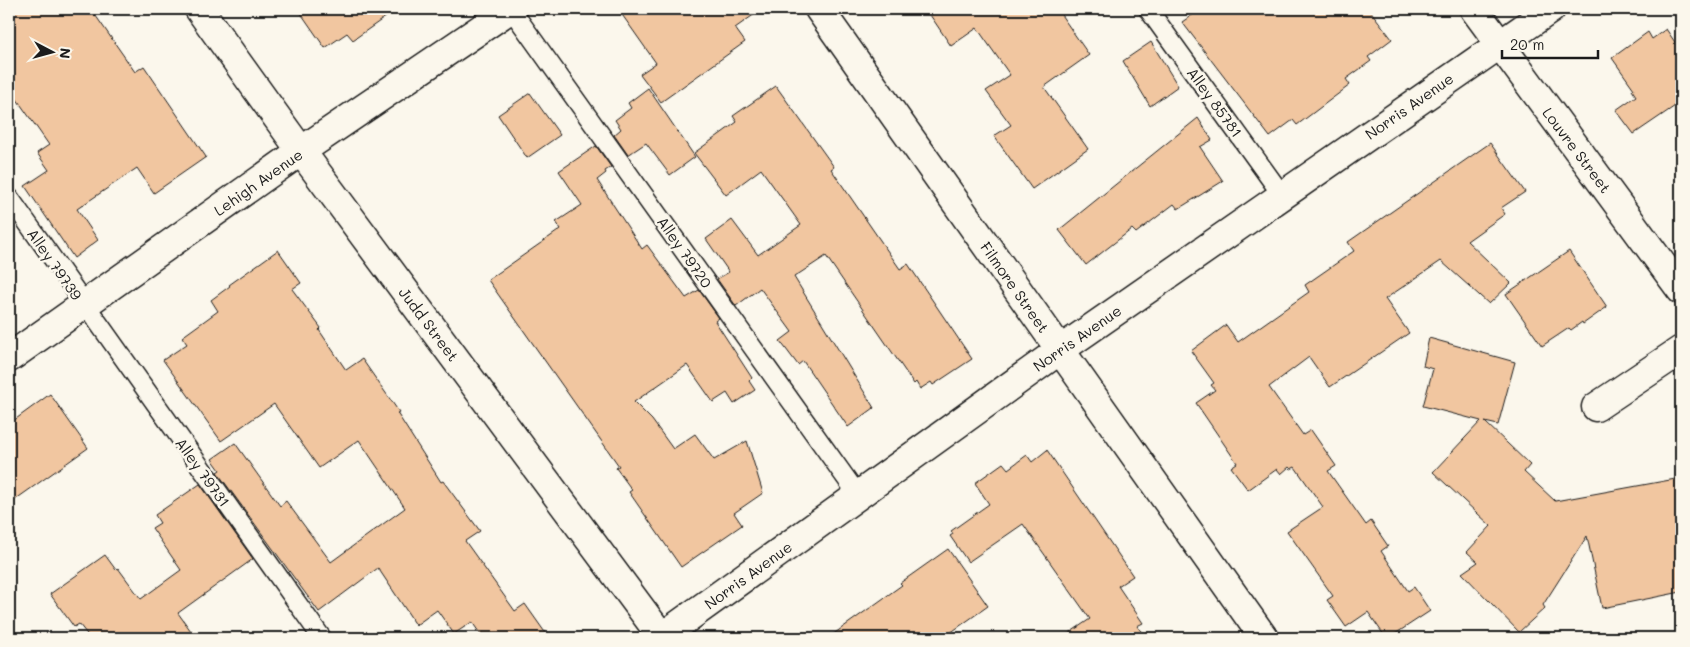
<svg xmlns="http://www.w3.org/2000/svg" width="1690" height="647" viewBox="0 0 1690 647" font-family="Mali,sans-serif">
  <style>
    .building { fill: #f1c6a0; stroke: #1c1c1c }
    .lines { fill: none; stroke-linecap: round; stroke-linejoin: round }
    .service-casing { stroke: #1c1c1c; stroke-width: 21 }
    .minor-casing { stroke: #1c1c1c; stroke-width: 31 }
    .service { stroke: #fbf7ec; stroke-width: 18 }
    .minor { stroke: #fbf7ec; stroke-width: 28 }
    .labels { text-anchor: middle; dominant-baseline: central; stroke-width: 5; stroke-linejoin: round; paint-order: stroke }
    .street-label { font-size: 15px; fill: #1c1c1c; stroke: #fbf7ec }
  </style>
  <rect width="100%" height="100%" fill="#fbf7ec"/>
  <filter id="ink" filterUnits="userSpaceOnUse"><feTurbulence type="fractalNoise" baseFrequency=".02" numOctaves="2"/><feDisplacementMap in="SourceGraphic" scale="10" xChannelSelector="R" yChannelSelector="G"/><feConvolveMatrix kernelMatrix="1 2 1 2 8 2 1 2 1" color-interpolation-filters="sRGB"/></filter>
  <g filter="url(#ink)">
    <!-- building -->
    <g class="building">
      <polygon points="9,9 91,9 135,72 144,66 206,157 154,193 137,168 77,209 98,240 74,258 25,186 49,170 37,153 49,145 9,88"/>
      <polygon points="298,9 397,9 353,40 347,33 325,48"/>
      <polygon points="618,9 762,9 735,28 745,42 661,102 640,74 656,63"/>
      <polygon points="926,9 1057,9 1089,55 1044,87 1088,149 1032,189 994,136 1011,125 986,91 1010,75 977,28 951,46"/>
      <polygon points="1201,9 1369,9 1392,39 1368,57 1371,61 1346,79 1350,85 1297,125 1293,120 1270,137 1182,22"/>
      <polygon points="1666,29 1681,51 1681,102 1634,134 1616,110 1636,96 1632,90 1634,89 1612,58 1648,32 1652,39"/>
      <polygon points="1151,42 1178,86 1150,106 1123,61"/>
      <polygon points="776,86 834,167 831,169 900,269 908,264 972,359 933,385 931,382 920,389 916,382 914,384 826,256 794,277 874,408 848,427 803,361 798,365 780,341 792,332 760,288 736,306 717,279 729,272 706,239 732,220 758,255 801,225 761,169 726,195 694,153 737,122 733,116"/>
      <polygon points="648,88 695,157 670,175 646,143 628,155 614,135 621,129 615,120 631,108 628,103"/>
      <polygon points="530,93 560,135 527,158 498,115"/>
      <polygon points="1198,118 1212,140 1200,147 1223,181 1178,209 1174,204 1136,233 1132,229 1086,265 1059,230"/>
      <polygon points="1490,143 1525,192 1501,208 1505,214 1467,241 1511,283 1489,304 1441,261 1385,299 1409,333 1330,387 1309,357 1269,387 1303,435 1311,430 1336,466 1328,471 1366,525 1371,521 1388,546 1381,551 1408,591 1414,587 1430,611 1389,638 1386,638 1368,612 1346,627 1327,600 1333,596 1287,531 1323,507 1295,467 1291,469 1289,467 1281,474 1277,469 1248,490 1231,467 1237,463 1196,403 1215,390 1211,385 1214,383 1191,351 1226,325 1238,342 1309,292 1305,285 1354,251 1348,242"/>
      <polygon points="596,146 611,167 605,171 606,173 597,180 642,249 647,245 686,298 699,290 719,318 715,321 752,378 749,381 755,390 734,404 727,393 713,402 687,365 634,402 652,420 673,449 695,434 714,460 747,441 763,493 734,513 742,525 681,567 629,492 632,490 616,468 619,466 488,280 561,229 556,222 582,205 559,171"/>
      <polygon points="278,250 301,283 292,289 321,328 319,330 346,370 362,359 399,412 397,413 441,482 443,481 480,531 465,541 515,611 525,604 549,638 476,638 481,635 472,622 454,634 437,610 416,625 378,568 319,612 217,472 220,470 212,459 235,443 280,506 286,501 331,562 405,508 359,440 319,468 274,404 221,441 163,360 187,344 182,337 218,311 211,300 230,286 229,285"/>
      <polygon points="1569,251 1607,307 1583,324 1582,322 1571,330 1569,328 1542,346 1506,294"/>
      <polygon points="1429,338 1515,362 1498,425 1485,422 1530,465 1524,472 1555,501 1681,478 1681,592 1602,608 1587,536 1543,605 1545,608 1519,632 1462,573 1478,562 1467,552 1491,526 1433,472 1481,421 1423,406 1433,369 1423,366"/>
      <polygon points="50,394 88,448 9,504 9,424"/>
      <polygon points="1047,450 1133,576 1118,586 1143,623 1137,626 1146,638 1062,638 1090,619 1023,524 968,562 950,536 953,534 951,531 989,504 975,483 1003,463 1008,469 1027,455 1032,462"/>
      <polygon points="200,484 253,559 178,613 196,638 90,638 79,624 74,627 50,594 105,555 116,570 118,568 141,599 181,570 152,528 160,523 155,515"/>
      <polygon points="948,549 988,606 943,638 828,638 902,585 900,583"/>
    </g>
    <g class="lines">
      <!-- service casing -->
      <g class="service-casing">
        <g id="service">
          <polyline points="511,9 858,495"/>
          <polyline points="1148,9 1282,195"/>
          <polyline points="9,197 322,638"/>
        </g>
      </g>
      <!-- minor casing -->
      <g class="minor-casing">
        <g id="minor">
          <polyline points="199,9 301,151 662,637"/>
          <polyline points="819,9 1264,638"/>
          <polyline points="1474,9 1681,290"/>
          <polyline points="9,358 301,151 510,9"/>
          <polyline points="1596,407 1681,350"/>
          <polyline points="660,638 1060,350 1551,9"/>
        </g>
      </g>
      <!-- service -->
      <use href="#service" class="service"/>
      <!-- minor -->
      <use href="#minor" class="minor"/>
    </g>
  </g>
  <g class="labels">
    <!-- street labels -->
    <g class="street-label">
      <text transform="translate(1215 102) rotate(54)">Alley 85781</text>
      <text transform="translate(1409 106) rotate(-35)">Norris Avenue</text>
      <text transform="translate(1577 150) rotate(53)">Louvre Street</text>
      <text transform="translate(258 182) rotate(-35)">Lehigh Avenue</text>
      <text transform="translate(685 252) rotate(55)">Alley 79720</text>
      <text transform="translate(55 264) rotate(55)">Alley 79739</text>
      <text transform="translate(1015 287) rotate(55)">Filmore Street</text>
      <text transform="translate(429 324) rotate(53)">Judd Street</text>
      <text transform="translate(1077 338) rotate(-35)">Norris Avenue</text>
      <text transform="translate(203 472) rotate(54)">Alley 79731</text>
      <text transform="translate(748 575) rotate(-36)">Norris Avenue</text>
    </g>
  </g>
  <!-- margin -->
  <rect width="1690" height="647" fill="none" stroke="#fbf7ec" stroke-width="30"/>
  <rect x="15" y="15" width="1660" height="617" fill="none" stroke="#1c1c1c" stroke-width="2" filter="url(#ink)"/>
  <!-- north arrow -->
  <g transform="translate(52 52) rotate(96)" stroke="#fbf7ec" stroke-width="4" paint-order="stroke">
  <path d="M0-4L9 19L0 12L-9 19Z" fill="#1c1c1c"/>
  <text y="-8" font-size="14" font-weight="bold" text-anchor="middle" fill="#1c1c1c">N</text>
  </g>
  <!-- scale -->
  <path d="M1502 50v8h96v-8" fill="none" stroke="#1c1c1c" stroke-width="2.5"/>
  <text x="1510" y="50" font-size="15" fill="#1c1c1c" stroke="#fbf7ec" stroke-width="4" paint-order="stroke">20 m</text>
</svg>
